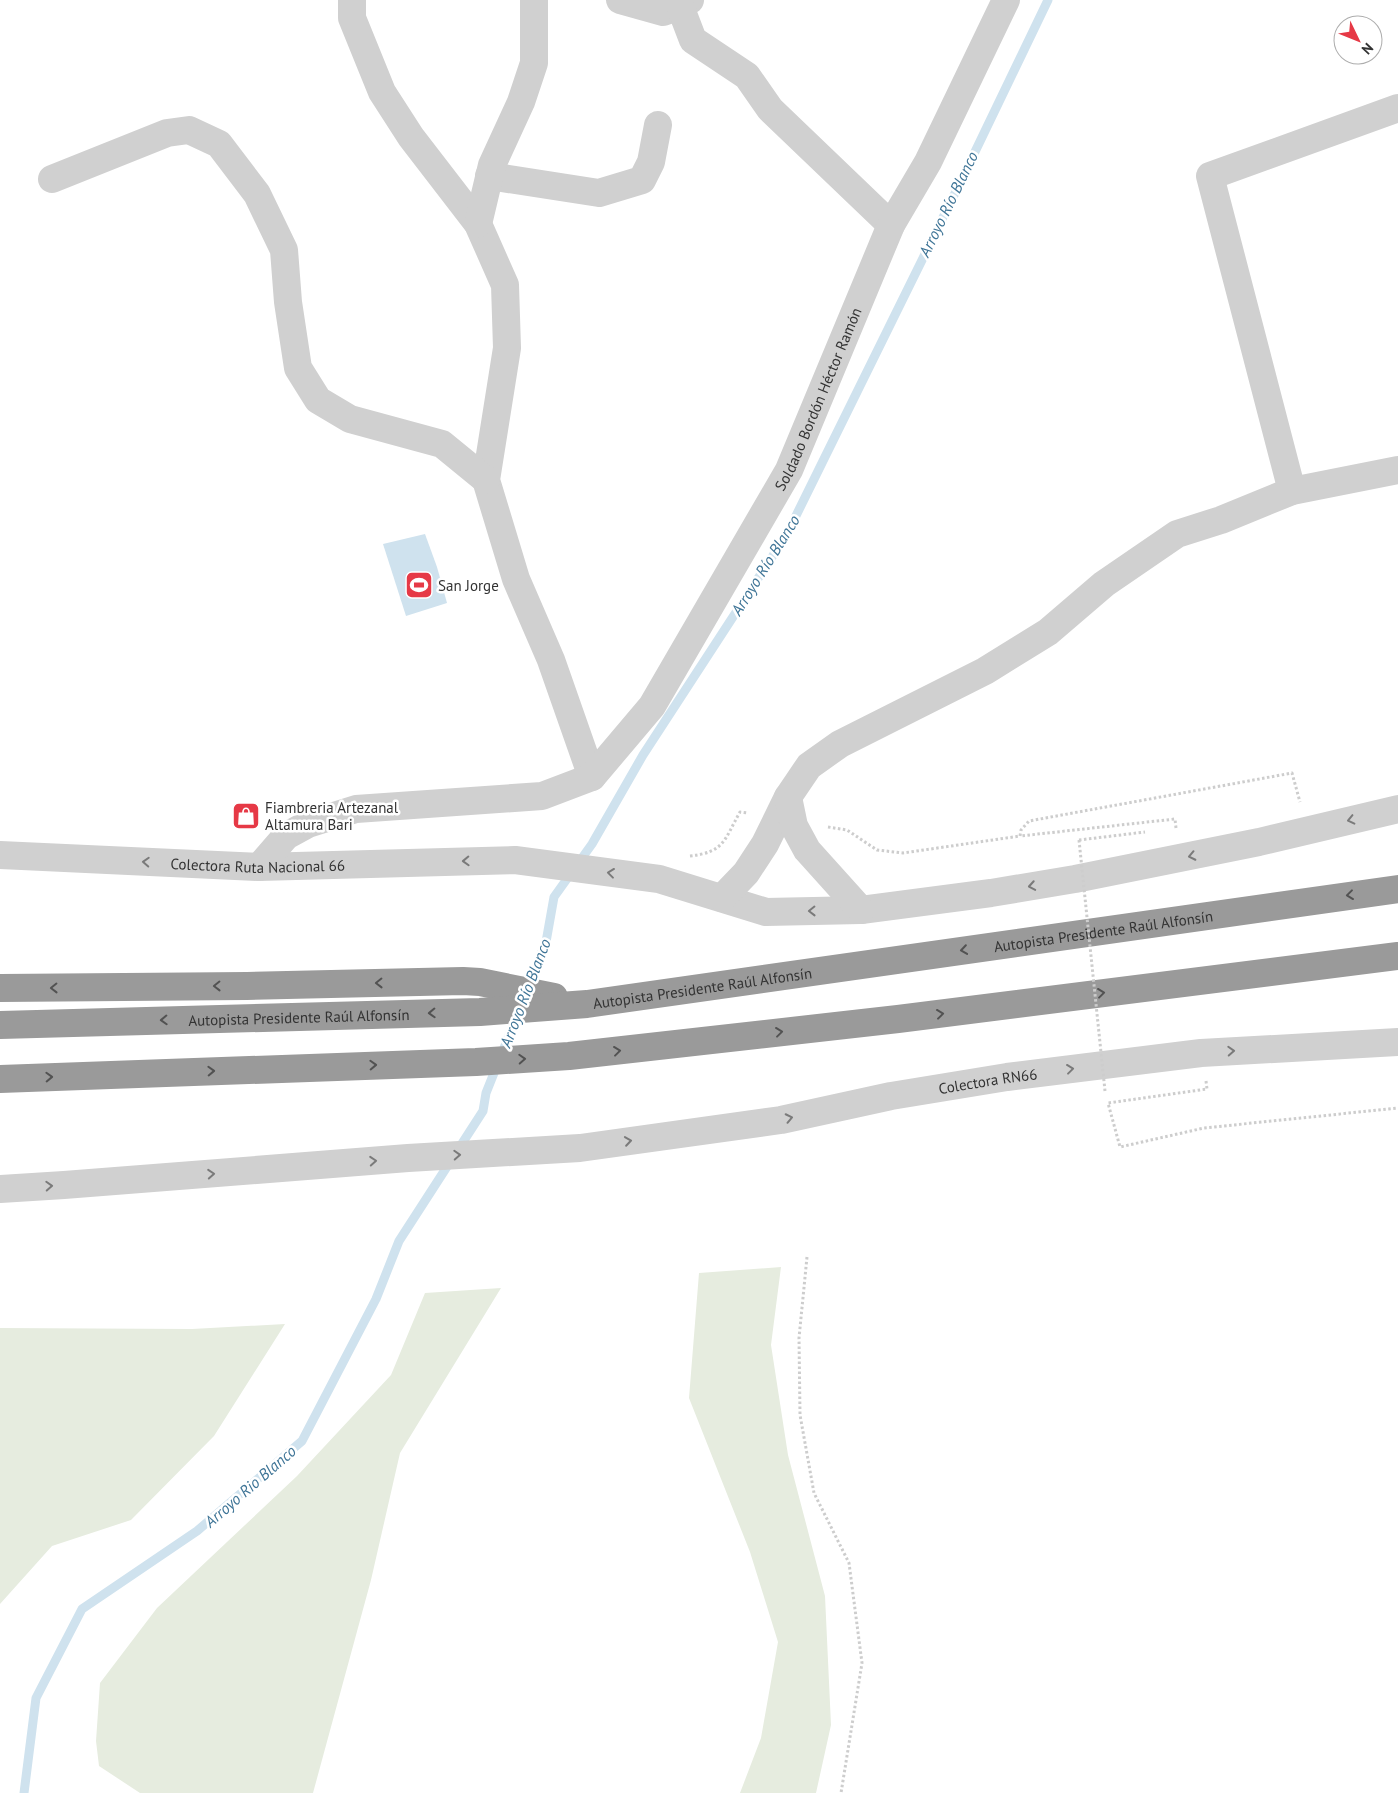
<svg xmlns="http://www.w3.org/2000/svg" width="1398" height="1793" viewBox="0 0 1398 1793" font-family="'PT Sans',sans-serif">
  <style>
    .green { fill: #e6ecdf }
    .water { fill: #cfe2ee }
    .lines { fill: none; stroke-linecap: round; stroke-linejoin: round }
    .stream { stroke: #cfe2ee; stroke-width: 9 }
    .path { stroke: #cdcdcd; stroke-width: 3; stroke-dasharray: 2.5 2.5; stroke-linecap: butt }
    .minor { stroke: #d0d0d0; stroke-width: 28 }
    .highway { stroke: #9a9a9a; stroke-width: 28 }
    .path-bridge { stroke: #cdcdcd; stroke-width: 3; stroke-dasharray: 2.5 2.5; stroke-linecap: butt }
    .oneway { stroke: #7a7a7a }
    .oneway2 { stroke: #525252 }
    .labels { text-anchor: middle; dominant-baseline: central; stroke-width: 5; stroke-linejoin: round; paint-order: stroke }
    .street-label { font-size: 15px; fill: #333; stroke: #fff }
    .poi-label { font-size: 15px; fill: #333; stroke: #fff; text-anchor: start }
    .water-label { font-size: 16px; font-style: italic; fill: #3f7597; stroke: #fff }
  </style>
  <rect width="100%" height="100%" fill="#fff"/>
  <!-- green -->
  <g class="green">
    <polygon points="781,1267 771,1345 788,1455 825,1596 831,1725 816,1793 740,1793 761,1738 778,1642 750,1552 689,1398 699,1273"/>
    <polygon points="501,1288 400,1453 371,1580 313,1793 140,1793 99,1766 96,1741 100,1683 157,1608 297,1476 391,1375 425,1293"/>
    <polygon points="285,1324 214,1436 131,1520 52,1546 0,1604 0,1328 192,1329"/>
  </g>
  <!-- water -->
  <polygon class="water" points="425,534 437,567 447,603 406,616 383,544"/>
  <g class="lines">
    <!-- stream -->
    <g class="stream">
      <polyline points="527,989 546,942 554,897 592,844 643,755 787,534 960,183 1048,0"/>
      <polyline points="24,1793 36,1698 82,1609 197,1531 302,1441 376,1299 399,1241 483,1111 486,1093 518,1013"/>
    </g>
    <!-- path -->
    <g class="path">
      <polyline points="828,827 847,830 877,850 903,853 1020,836"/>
      <polyline points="1176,828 1175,819 1020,836 1021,830 1029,821 1292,773 1300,802"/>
      <polyline points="1079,840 1145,832"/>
      <path d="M690,856C725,852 724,840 740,812L748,813"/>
      <polyline points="1206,1081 1207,1089 1108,1103 1120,1147 1204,1128 1398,1108"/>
      <polyline points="807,1257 799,1338 800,1415 814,1493 849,1563 862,1663 841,1793"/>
    </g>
    <!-- minor -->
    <g class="minor">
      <polyline points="352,0 352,18 382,92 411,137 478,224 505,285 507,348 486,480 516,579 551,660 592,777"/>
      <polyline points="620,0 663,12 680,6 690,0"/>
      <polyline points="680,6 693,40 747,76 770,109 891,225"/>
      <polyline points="489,176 599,193 642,180 651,162 658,125"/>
      <polyline points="52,179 167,133 189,130 219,144 257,194 284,250 288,302 298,368 318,400 350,419 442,444 486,480"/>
      <polyline points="478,224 492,165 521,102 534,63 534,0"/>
      <polyline points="1292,491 1210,176 1398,108"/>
      <path id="s1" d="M0,855L259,867L515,860L659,879L766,912L861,910L991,893L1075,879L1259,842L1398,809"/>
      <path id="s2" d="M259,867L286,836L308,824L356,809L542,796L592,777L652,706L789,470L891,225L928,162L1006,0"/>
      <polyline points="722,898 746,873 765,844 788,797"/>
      <polyline points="861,910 807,850 794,826 788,797 809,766 840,744 985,671 1048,632 1104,584 1177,534 1221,520 1292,491 1398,470"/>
      <path id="s3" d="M0,1189L64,1185L408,1158L580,1148L781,1120L891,1096L1007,1077L1201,1053L1398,1042"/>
    </g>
    <!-- highway -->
    <g class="highway">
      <polyline points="0,988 247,986 463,981 480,982 554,997"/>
      <path id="s4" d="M0,1025L480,1012L587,1004L1398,889"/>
      <polyline points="0,1079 476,1062 569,1056 898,1019 1398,956"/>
    </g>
    <!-- path-bridge -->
    <polyline class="path-bridge" points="1079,840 1105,1091"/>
  </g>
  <!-- one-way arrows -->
  <defs><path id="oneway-chevron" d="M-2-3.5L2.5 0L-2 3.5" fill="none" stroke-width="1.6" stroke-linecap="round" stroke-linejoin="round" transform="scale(1.25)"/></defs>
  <g class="oneway">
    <use href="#oneway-chevron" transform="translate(1351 820) rotate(167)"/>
    <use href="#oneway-chevron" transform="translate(1192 856) rotate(168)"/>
    <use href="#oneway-chevron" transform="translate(466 861) rotate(178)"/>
    <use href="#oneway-chevron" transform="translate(146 862) rotate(-177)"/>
    <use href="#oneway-chevron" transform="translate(611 873) rotate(-173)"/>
    <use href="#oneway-chevron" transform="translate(1032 886) rotate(170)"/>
    <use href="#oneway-chevron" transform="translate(812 911) rotate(179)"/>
    <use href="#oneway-chevron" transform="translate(1231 1051) rotate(-3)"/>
    <use href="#oneway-chevron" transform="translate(1070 1069) rotate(-7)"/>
    <use href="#oneway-chevron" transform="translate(789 1118) rotate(-12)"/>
    <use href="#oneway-chevron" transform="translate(628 1141) rotate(-8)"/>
    <use href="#oneway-chevron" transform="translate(457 1155) rotate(-3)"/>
    <use href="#oneway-chevron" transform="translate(373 1161) rotate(-4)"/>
    <use href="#oneway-chevron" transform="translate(211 1174) rotate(-4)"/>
    <use href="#oneway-chevron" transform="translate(49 1186) rotate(-3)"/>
  </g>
  <g class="oneway2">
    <use href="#oneway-chevron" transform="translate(1350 895) rotate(173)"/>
    <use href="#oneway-chevron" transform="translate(964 950) rotate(172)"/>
    <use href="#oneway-chevron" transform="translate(379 983) rotate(179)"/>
    <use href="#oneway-chevron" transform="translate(217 986) rotate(179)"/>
    <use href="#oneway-chevron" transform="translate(54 988) rotate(179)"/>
    <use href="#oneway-chevron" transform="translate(1101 993) rotate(-7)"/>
    <use href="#oneway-chevron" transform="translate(432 1013) rotate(178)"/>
    <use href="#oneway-chevron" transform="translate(940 1014) rotate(-7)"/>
    <use href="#oneway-chevron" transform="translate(164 1020) rotate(178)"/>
    <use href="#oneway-chevron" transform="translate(779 1032) rotate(-7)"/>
    <use href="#oneway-chevron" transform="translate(617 1051) rotate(-7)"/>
    <use href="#oneway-chevron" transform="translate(522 1059) rotate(-3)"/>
    <use href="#oneway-chevron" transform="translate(373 1065) rotate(-2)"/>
    <use href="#oneway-chevron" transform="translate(211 1071) rotate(-2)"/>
    <use href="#oneway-chevron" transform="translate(49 1077) rotate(-2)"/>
  </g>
  <!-- icons -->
  <defs>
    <g id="stadium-square" transform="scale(1.4375)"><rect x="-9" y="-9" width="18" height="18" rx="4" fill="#e63946" stroke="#fff"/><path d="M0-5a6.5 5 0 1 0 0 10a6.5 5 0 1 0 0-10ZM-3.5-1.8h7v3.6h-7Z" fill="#fff"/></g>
    <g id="shop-square" transform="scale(1.4375)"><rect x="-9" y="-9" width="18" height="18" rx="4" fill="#e63946" stroke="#fff"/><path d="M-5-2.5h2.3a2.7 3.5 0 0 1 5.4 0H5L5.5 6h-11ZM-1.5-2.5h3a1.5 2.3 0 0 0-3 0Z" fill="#fff"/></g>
  </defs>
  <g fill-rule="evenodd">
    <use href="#stadium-square" x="419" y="585"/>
    <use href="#shop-square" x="246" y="816"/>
  </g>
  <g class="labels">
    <!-- street labels -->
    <g class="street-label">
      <text stroke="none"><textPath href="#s2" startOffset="799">Soldado Bordón Héctor Ramón</textPath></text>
      <text stroke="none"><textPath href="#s1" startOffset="258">Colectora Ruta Nacional 66</textPath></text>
      <text stroke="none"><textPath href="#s4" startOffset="1109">Autopista Presidente Raúl Alfonsín</textPath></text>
      <text stroke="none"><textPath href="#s4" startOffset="704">Autopista Presidente Raúl Alfonsín</textPath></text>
      <text stroke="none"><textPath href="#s4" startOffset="299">Autopista Presidente Raúl Alfonsín</textPath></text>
      <text stroke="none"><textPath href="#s3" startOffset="995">Colectora RN66</textPath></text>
    </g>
    <!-- poi labels -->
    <g class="poi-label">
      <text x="438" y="585">San Jorge</text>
      <text x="265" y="807">Fiambreria Artezanal<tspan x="265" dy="17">Altamura Bari</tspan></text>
    </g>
    <!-- water labels -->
    <g class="water-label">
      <text transform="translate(948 204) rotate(-64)">Arroyo Río Blanco</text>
      <text transform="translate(765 565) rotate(-58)">Arroyo Río Blanco</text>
      <text transform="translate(525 993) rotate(-69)">Arroyo Río Blanco</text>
      <text transform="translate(250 1486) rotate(-41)">Arroyo Rio Blanco</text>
    </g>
  </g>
  <!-- north arrow -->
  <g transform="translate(1358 40) rotate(133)"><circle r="24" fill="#ffffff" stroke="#adadad"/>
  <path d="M0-4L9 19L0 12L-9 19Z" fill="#e63946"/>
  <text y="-8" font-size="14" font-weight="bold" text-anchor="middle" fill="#333333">N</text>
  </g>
</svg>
